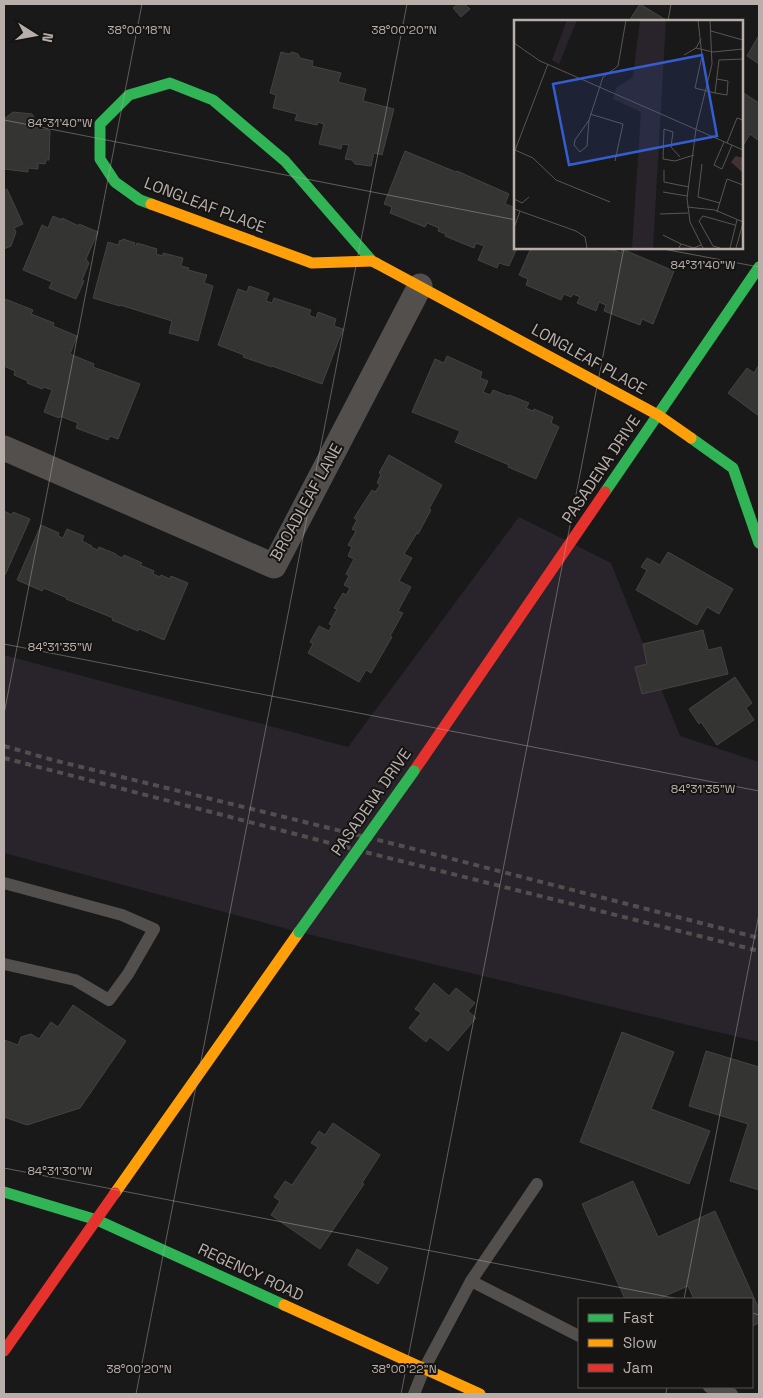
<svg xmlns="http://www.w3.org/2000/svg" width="763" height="1398" viewBox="0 0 763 1398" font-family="'Space Grotesk',sans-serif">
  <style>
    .green { fill: #29242c }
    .building { fill: #343432; stroke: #454341 }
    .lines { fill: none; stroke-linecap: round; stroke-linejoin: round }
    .lane { stroke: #524f4d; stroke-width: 12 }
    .street { stroke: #524f4d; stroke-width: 25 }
    .fast { stroke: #30b455; stroke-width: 11 }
    .slow { stroke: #ff9f0a; stroke-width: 11 }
    .jam { stroke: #e5322d; stroke-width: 11 }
    .rail { stroke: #514f4e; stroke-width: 4; stroke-dasharray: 6 5; stroke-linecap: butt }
    .fast-bridge { stroke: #30b455; stroke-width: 11 }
    .ticks { fill: none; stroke: #b8afab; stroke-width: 1; stroke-opacity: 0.45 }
    .labels { text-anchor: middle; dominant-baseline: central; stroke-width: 4; stroke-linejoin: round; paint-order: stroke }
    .street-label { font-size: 16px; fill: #b8afab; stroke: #151413 }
    .inset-road { fill: none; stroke: #595553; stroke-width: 1 }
    .view { fill: #345dd1; fill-opacity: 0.15; stroke: #345dd1; stroke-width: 2.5 }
    .inset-edge { fill: none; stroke: #b8afab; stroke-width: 2.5 }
    .ticks-label { font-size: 12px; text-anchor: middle; fill: #b8afab; stroke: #151413; stroke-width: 4; stroke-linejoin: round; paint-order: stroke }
  </style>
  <rect width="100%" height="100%" fill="#191919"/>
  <!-- green -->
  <polygon class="green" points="519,517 611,563 680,736 759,762 759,1042 299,932 4,853 4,655 348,747"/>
  <!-- building -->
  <g class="building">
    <polygon points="458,4 464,4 470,9 461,17 453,8"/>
    <polygon points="640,4 666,20 665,21 629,21"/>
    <polygon points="759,35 759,64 747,56"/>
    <polygon points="281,52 289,54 292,52 298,54 300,58 313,61 312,66 341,73 338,82 366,89 363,101 394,109 382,155 374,153 371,166 355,164 352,160 345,159 349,145 342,144 341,149 319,144 324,124 318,122 317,125 295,120 297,114 273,108 276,95 270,93"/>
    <polygon points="742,92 759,103 759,141 750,134 744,144 742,142"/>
    <polygon points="13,112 32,114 38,124 38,129 50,130 49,160 46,160 45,164 38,163 38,169 28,168 28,172 4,169 4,119"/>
    <polygon points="405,151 456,172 457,171 509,194 505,204 516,208 516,248 517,248 509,266 499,263 497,268 478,260 484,246 476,243 474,248 445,236 446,234 438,231 439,228 427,223 425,227 390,213 392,207 384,204"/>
    <polygon points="4,189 4,191 7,189 23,224 14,228 16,232 11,246 4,249"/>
    <polygon points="53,216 62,220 62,218 79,226 79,224 98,232 86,259 89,263 82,280 84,281 76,299 49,288 52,282 23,270 42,225 48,228"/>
    <polygon points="123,239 135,243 134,245 136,246 137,243 157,249 156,254 163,256 163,253 183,258 181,266 189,268 188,270 207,275 204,283 213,286 198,341 169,333 172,321 120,305 120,306 93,298 108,242 118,245 120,240 122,241"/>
    <polygon points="531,248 608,248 621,253 622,249 674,271 653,324 642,319 640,325 604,311 606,305 599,302 596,311 577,303 580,297 573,294 571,297 564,294 561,300 526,285 528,279 519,275"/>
    <polygon points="249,286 269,293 266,301 272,303 274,298 311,310 309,315 316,318 318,312 336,319 334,326 343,329 322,384 272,366 272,367 243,357 244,355 218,345 238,289 247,292"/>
    <polygon points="5,299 33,310 31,314 54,323 53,326 77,336 70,354 94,364 93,367 140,384 118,439 110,436 108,440 76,428 78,423 60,416 59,418 44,412 52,390 44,387 42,389 27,383 28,381 14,375 15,371 4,366 4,303"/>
    <polygon points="447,356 482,372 480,378 488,381 483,392 490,395 493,390 508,396 509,395 529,403 526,408 533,411 534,409 553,417 551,423 559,427 536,479 508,467 509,465 455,442 460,431 412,412 435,359 444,363"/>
    <polygon points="759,365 759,416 728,393 747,368 754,373"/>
    <polygon points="389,455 442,485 429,509 431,510 418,534 417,533 404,554 412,558 399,581 411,587 398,611 403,613 390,636 392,637 371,673 366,670 359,682 308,653 313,644 310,642 319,626 329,631 332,625 329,624 337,609 334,608 343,593 346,595 350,588 344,585 349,576 346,574 354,559 348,556 352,547 348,545 356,531 352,529 357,520 354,518 372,490 375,492 380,485 377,483 381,474 379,473"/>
    <polygon points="4,511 12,515 13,512 30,519 5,575 4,575"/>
    <polygon points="41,525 59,533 58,536 63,538 67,529 84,536 82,541 92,546 91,547 98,550 99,547 116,554 116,555 122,558 124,555 142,563 140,565 154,571 153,574 160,577 161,575 170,579 171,576 188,583 164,640 139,629 138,631 112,620 113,618 66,599 67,598 44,588 42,591 17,580"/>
    <polygon points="668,552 733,589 719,614 707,607 697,625 636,590 647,570 641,567 647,558 660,565"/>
    <polygon points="703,630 708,650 721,647 728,674 642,694 635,667 647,664 643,644"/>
    <polygon points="735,677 752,703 746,708 754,720 717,745 701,722 699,724 689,709"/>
    <polygon points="434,983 449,996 456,988 475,1003 468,1011 476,1018 448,1051 430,1037 426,1042 409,1028 421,1013 415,1009"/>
    <polygon points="73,1005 126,1041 80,1108 27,1125 4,1117 4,1040 18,1045 21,1037 31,1034 39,1039 51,1022 58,1027"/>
    <polygon points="622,1032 674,1052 651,1109 710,1131 689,1184 580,1142"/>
    <polygon points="706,1051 759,1067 759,1190 730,1181 748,1124 689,1106"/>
    <polygon points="333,1123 380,1155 362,1183 364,1184 320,1249 271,1215 280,1201 274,1197 285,1181 292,1185 318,1147 311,1143 319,1131 325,1135"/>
    <polygon points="633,1181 658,1237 715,1211 759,1309 759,1323 752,1326 752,1299 694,1299 688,1286 658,1299 625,1299 582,1204"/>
    <polygon points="357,1249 388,1268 378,1284 348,1265"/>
  </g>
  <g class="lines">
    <!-- lane -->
    <g class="lane">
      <polyline points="4,883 122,915 154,929 128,974 109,1000 75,980 4,964"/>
      <polyline points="471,1281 537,1184"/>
      <polyline points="709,1387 732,1394"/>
      <polyline points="414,1394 424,1369 471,1281 579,1336"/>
    </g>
    <!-- street -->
    <polyline class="street" points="4,448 274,566 420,286"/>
    <!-- fast -->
    <g class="fast">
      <polyline points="151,204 140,200 115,182 100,159 100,124 129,95 170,83 213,100 285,161 372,261 376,263"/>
      <polyline points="691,438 733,468 759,543"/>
      <polyline points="605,492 759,267"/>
      <polyline points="4,1192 97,1220 284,1305"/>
    </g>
    <!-- slow -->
    <g class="slow">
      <polyline points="151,204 312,263 372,261"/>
      <polyline points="376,263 658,415 691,438"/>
      <polyline points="115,1193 299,932"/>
      <polyline points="284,1305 480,1394"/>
    </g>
    <!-- jam -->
    <g class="jam">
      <polyline points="414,771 605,492"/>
      <polyline points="4,1351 115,1193"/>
    </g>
    <!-- rail -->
    <g class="rail">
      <polyline points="4,746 53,760 402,846 759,938"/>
      <polyline points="4,758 349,848 759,951"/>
    </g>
    <!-- fast-bridge -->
    <polyline class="fast-bridge" points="299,932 414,771"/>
  </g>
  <!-- ticks -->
  <path class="ticks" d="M668,21L671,4M4,120L516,220M658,248L759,267M4,644L759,791M4,714L142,4M4,1168L679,1299M684,1299L759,914M752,1313L759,1315M136,1394L407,4M401,1394L624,248M666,1394L667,1387"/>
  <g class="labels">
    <!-- street labels -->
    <g class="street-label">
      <text transform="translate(205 205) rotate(21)">LONGLEAF PLACE</text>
      <text transform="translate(589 359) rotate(29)">LONGLEAF PLACE</text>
      <text transform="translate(601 469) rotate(-56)">PASADENA DRIVE</text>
      <text transform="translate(306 502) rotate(-61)">BROADLEAF LANE</text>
      <text transform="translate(371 802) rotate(-55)">PASADENA DRIVE</text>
      <text transform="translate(251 1272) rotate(25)">REGENCY ROAD</text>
    </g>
  </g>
  <!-- overview -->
  <g transform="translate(514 20)">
    <rect width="229" height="229" fill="#191919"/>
    <path d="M53,0H63L45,44L38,40ZM126,0H152L139,228H118L127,92L99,79L102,68L119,57Z" fill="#29242c"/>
    <path d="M222,136L229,138V153L217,142Z" fill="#423333"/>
    <path class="inset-road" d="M184,0L188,36L181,68L201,73M197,11L229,20M0,23L26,41L229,130M182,28L199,32L229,29M170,35L182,28L187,19M203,59L214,61L213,75L201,73L205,40L229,39M76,94L109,104L101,141M75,100L73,126L66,132L60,125L61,120L75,100L89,57L104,46L112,0M210,122L200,145L208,149L218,125M213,123L223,98L229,100M1,130L19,138L42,160L96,182M0,133L34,44M166,137L157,127L159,112L150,109L149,139L161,141L180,135M188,144L184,177L206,183M150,150V162L175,167M149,172L173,176M0,179L8,183L15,177M173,187L201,190L229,202M0,189L62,211L71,217L73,228M203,192L213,159L229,165M146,194L174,193M0,208L6,191M149,215L167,224M165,228L167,224L180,228L187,225M189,228L176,202L173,178L182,109L198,44L196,0M206,228L199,226L185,201L189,196L221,205M216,228L223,200M222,228L229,203"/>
    <path class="view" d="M188,35L203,116L55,145L39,64Z"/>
    <rect width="229" height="229" class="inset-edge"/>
  </g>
  <g class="ticks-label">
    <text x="139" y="34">38°00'18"N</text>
    <text x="404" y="34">38°00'20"N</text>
    <text x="60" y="127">84°31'40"W</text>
    <text x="703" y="269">84°31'40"W</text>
    <text x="60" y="651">84°31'35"W</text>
    <text x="703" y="793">84°31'35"W</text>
    <text x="60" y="1175">84°31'30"W</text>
    <text x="139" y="1373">38°00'20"N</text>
    <text x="404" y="1373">38°00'22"N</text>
  </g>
  <!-- border -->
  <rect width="763" height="1398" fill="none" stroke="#b8afab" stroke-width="10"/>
  <!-- legend -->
  <rect x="578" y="1298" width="175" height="90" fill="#151413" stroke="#565250"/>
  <rect x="588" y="1314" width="25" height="8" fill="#30b455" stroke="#565250"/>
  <text x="623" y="1323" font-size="15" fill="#b8afab">Fast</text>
  <rect x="588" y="1339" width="25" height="8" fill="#ff9f0a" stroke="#565250"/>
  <text x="623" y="1348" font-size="15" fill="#b8afab">Slow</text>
  <rect x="588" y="1364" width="25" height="8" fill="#e5322d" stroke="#565250"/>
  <text x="623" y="1373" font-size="15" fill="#b8afab">Jam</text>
  <!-- north arrow -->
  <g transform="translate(35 35) rotate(101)" stroke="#151413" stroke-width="4" paint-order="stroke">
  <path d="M0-4L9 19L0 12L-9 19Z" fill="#b8afab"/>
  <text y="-8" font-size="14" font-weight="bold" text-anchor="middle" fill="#b8afab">N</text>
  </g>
</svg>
